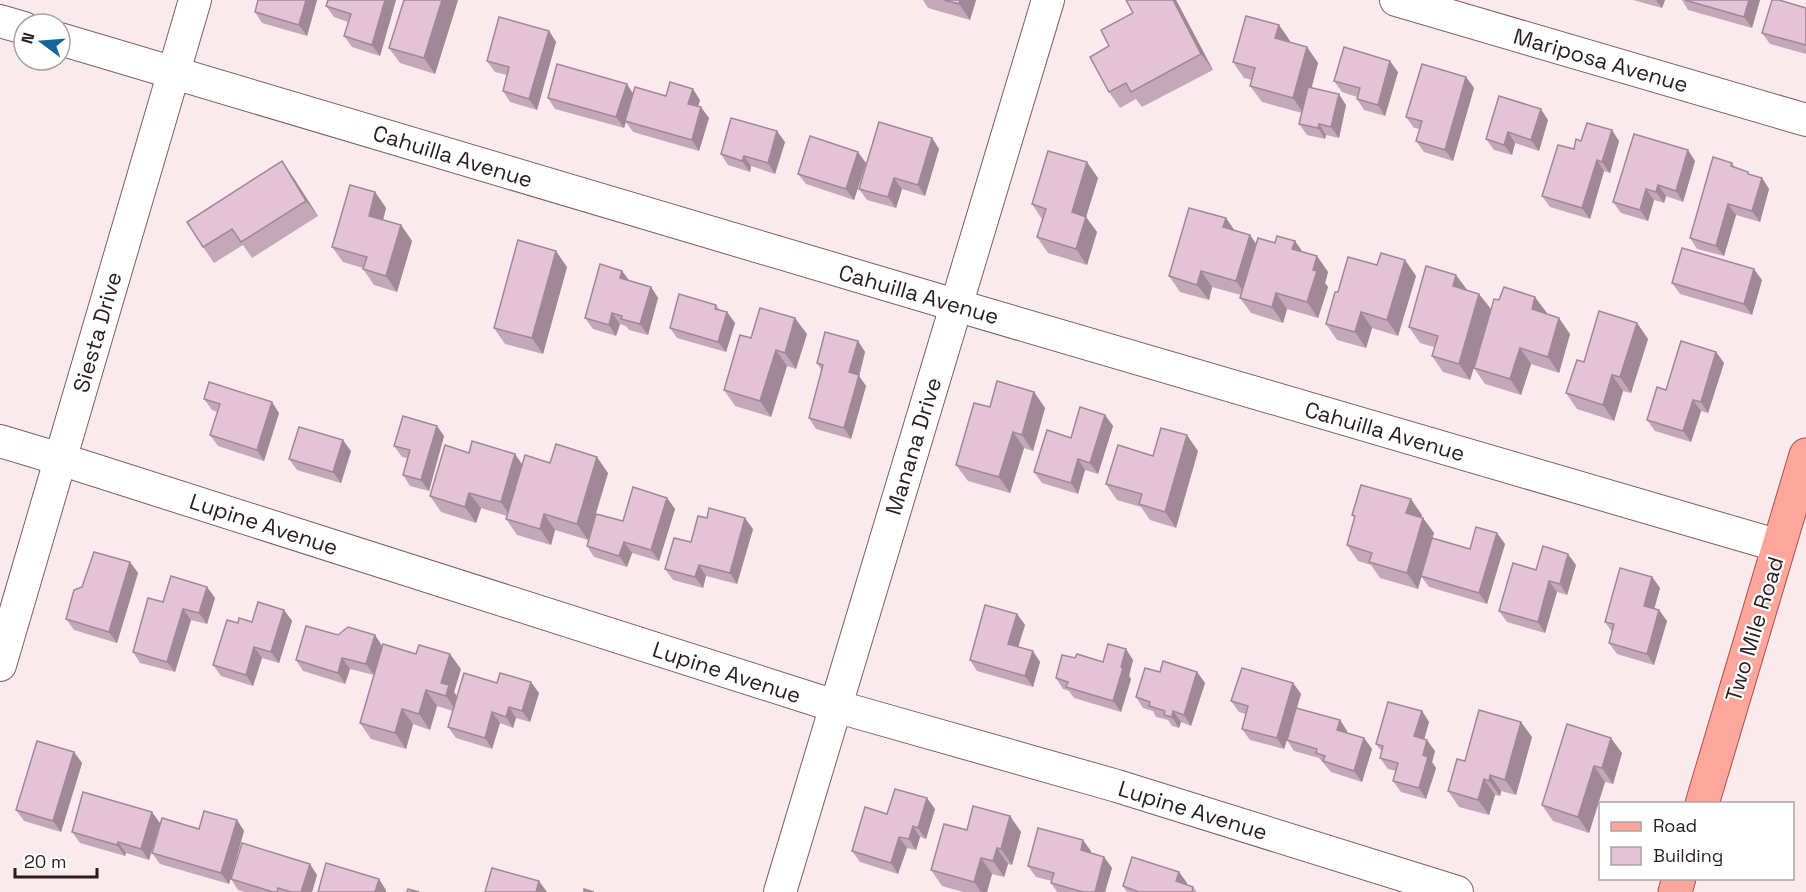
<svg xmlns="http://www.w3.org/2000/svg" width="1806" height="892" viewBox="0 0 1806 892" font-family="'Space Grotesk',sans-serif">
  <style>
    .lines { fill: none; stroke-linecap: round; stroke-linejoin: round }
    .minor-casing { stroke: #7f5e65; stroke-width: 34 }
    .major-casing { stroke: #b24f45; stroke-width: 35 }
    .minor { stroke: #fff; stroke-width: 32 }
    .major { stroke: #fda69b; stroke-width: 33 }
    .wall { fill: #c4a8b9 }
    .shaded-wall { fill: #a08896 }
    .building { fill: #e4c3d7; stroke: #a08896; stroke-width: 1.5 }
    .labels { text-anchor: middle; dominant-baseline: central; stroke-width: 4.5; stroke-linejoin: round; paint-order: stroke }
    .street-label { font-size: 22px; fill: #2a1c1f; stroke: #fff }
  </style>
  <rect width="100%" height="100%" fill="#faeaed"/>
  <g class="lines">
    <!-- minor casing -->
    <g class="minor-casing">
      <g id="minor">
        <polyline points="1396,0 1806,120"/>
        <polyline points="0,21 24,28"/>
        <polyline points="60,39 955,305 1779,546"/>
        <polyline points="0,441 60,459 835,706 1117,786 1457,892"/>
        <polyline points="0,665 195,0"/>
        <polyline points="780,892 1048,0"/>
      </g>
    </g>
    <!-- major casing -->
    <g class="major-casing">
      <g id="major">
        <polyline points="1702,804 1806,455"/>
        <polyline points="1675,892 1679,878"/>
      </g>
    </g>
    <!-- minor -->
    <use href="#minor" class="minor"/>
    <!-- major -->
    <use href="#major" class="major"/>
  </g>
  <!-- wall -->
  <g class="wall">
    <polygon points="317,0 307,36 262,23 255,12"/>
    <polygon points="328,0 396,0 380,56 352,47 344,36 348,22 334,17 326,6"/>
    <polygon points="404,0 458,0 435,74 400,63 389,48"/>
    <polygon points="923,0 976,0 970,20 928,8"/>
    <polygon points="1176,0 1213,70 1142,107 1136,99 1120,108 1109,92 1109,46"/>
    <polygon points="1633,0 1665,0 1662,8"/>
    <polygon points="1682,0 1760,0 1752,28 1688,10"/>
    <polygon points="1806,8 1806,54 1770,44 1762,33"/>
    <polygon points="1279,25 1290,41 1290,42 1307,47 1318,63 1312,87 1346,105 1339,138 1326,135 1325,139 1307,135 1299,124 1302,113 1262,102 1250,86 1252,80 1244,78 1233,62"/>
    <polygon points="549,31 556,42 537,110 510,102 503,91 507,75 495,72 487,61"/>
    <polygon points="1398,72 1385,116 1364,110 1357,99 1357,97 1342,92 1334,81"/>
    <polygon points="1466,77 1474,88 1453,161 1424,152 1416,141 1420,129 1414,128 1406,117"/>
    <polygon points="633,94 700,100 698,107 709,118 699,151 633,132 626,122 624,128 555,109 548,98"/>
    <polygon points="1548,120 1539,151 1515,143 1512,155 1494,150 1486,139"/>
    <polygon points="932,138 939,149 925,196 902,189 896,208 867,200 859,189"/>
    <polygon points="1581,141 1619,141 1610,173 1604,171 1590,219 1550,207 1542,196 1574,149"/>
    <polygon points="785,142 775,174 751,166 750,172 728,165 721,154"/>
    <polygon points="1695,161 1683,202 1666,196 1664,203 1654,200 1648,221 1621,213 1613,202"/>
    <polygon points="866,163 854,200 806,184 798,174"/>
    <polygon points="1732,163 1735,167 1751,175 1762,178 1769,189 1760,222 1736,215 1724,256 1697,249 1690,238"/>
    <polygon points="293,177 318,216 252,258 243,245 214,263 203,247"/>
    <polygon points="1098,178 1086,217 1097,232 1087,265 1048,253 1037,237 1042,219 1032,204"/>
    <polygon points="375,192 386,208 383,220 401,225 412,241 397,292 374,285 363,269 363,268 343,262 332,247"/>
    <polygon points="1226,218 1234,230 1250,235 1256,244 1295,241 1302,251 1317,256 1328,272 1325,283 1328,287 1318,318 1287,309 1283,323 1251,313 1240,298 1241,295 1212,287 1209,300 1180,292 1169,276"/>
    <polygon points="1405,260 1416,276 1398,336 1372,328 1366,348 1337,340 1326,324 1338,292 1377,265"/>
    <polygon points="567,267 543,354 505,344 494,328"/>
    <polygon points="622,271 629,280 651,287 658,298 648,335 629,330 626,326 620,324 616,336 593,329 585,318"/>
    <polygon points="1762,280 1752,315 1680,294 1672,283"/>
    <polygon points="1467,290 1491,309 1474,368 1547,313 1546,314 1570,334 1559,373 1531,364 1521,395 1485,384 1474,368 1470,380 1443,372 1432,356 1434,347 1420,343 1409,327"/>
    <polygon points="716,305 720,310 727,312 735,323 726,352 677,338 670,328"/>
    <polygon points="1637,323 1648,339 1631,393 1623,391 1614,421 1577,409 1566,393 1584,362"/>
    <polygon points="807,334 796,369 787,366 771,417 735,406 724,390 751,338"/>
    <polygon points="858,341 865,352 859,376 866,386 851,439 816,429 809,418 822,371 817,363"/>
    <polygon points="1716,352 1724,363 1708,413 1701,411 1691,442 1655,431 1647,420 1666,390"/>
    <polygon points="1034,392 1045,408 1033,451 1024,448 1010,493 968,481 956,465 990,407"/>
    <polygon points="204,399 279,413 264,461 218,446 210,435 217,412 212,410"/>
    <polygon points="1105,415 1113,426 1098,474 1085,470 1078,494 1042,483 1034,472 1071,438"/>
    <polygon points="437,426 444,436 429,491 410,486 403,475 407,458 402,457 394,446"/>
    <polygon points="351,451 341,483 297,470 289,459"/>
    <polygon points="1198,451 1176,528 1150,520 1141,507 1117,500 1106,484 1153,456"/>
    <polygon points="469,453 515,454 522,465 550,463 608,473 588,540 555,530 551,545 517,535 506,519 507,516 481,508 476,523 441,512 430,496"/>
    <polygon points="667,498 675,509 659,561 632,553 627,567 594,557 587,546 623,521"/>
    <polygon points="1352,515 1422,515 1421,517 1423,518 1434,533 1432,538 1470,549 1497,533 1505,544 1487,604 1429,587 1421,576 1418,589 1380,578 1371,565 1358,561 1347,545 1355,519"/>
    <polygon points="753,529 737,584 706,576 703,588 673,580 665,569 691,542"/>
    <polygon points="130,562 138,573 117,643 74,630 66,619 82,587"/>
    <polygon points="1576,565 1567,595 1557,592 1545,633 1507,622 1499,611 1536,570"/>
    <polygon points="1652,577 1660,588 1654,608 1659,610 1667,621 1654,665 1617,654 1609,643 1612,632 1605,622"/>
    <polygon points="207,587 215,598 207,624 191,620 175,672 140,663 133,652"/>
    <polygon points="284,610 292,621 279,663 262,658 253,686 221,676 213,665 238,623 252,622"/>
    <polygon points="1017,614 1025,625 1018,647 1040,662 1033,687 977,671 970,660"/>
    <polygon points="338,635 375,635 382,646 374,675 350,669 345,684 303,671 296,660"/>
    <polygon points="1075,658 1103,662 1133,660 1129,676 1131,679 1121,712 1074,698 1069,691 1063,689 1056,678"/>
    <polygon points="461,669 454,692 457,696 497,683 539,693 530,722 516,718 513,728 500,723 492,749 456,738 448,727 453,711 437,706 430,730 413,724 406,749 371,739 360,723"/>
    <polygon points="1160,672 1197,672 1205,683 1191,726 1181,722 1179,728 1172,726 1168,720 1156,717 1153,711 1143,708 1136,697"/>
    <polygon points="1293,683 1301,694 1297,708 1340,720 1347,731 1347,733 1364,738 1372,749 1362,782 1331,772 1319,758 1294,751 1287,740 1284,749 1250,740 1242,729 1246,714 1239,712 1231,701"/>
    <polygon points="1422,711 1429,722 1424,739 1435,751 1432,762 1436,768 1426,799 1401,792 1393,781 1396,771 1388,769 1380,758 1382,752 1376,744"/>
    <polygon points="1567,724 1622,753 1613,784 1605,782 1589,833 1553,821 1542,805"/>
    <polygon points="1532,737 1516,795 1501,791 1500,796 1495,795 1489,815 1459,807 1448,791 1465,761"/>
    <polygon points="74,752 82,763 61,832 24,821 16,810"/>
    <polygon points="935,809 926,839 920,837 916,850 907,848 898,874 860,862 852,851 887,814"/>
    <polygon points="1010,816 1021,832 1012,865 1008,864 1004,877 992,874 987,892 963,892 942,886 931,870 967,830"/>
    <polygon points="237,820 244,831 229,884 160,864 152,853 199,829"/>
    <polygon points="160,823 149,860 126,853 125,856 80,843 72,832"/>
    <polygon points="1091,851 1090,853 1104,857 1112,868 1105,892 1057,892 1051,883 1052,881 1036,877 1028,866"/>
    <polygon points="1179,872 1187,883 1186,885 1193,887 1197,892 1127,892 1123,886"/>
    <polygon points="317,875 312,892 245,892 238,890 231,879"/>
  </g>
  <!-- shaded-wall -->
  <g class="shaded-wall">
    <polygon points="306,0 317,0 307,36 299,25"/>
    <polygon points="385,0 396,0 380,56 372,45"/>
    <polygon points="442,0 458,0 435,74 424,58"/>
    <polygon points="960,0 976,0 970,20 959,4"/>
    <polygon points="1173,0 1176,0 1213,70 1201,54"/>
    <polygon points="1656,0 1665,0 1662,8"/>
    <polygon points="1749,0 1760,0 1752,28 1744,17"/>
    <polygon points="1279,25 1290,41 1286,54 1275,38"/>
    <polygon points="549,31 556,42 537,110 529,99"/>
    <polygon points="1307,47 1318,63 1304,114 1293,98"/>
    <polygon points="1390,61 1398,72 1385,116 1378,105"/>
    <polygon points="1466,77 1474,88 1453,161 1445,150"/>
    <polygon points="627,84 634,95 624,128 616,117"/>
    <polygon points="693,89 700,100 695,115 688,104"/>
    <polygon points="1339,94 1346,105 1339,138 1331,127"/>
    <polygon points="701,107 709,118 699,151 692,140"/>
    <polygon points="1541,109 1548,120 1539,151 1531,140"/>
    <polygon points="1319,124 1326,135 1325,139 1318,128"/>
    <polygon points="1612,130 1619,141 1610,173 1602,162"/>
    <polygon points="777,131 785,142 775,174 768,163"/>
    <polygon points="1508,132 1515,143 1512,155 1504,145"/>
    <polygon points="932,138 939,149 925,196 918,185"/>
    <polygon points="1688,150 1695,161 1683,202 1676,191"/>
    <polygon points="858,152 866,163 854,200 846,189"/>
    <polygon points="744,156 751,166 750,172 742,161"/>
    <polygon points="1597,160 1604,171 1590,219 1582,208"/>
    <polygon points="282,161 293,177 318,216 306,201"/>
    <polygon points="1087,162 1098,178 1086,217 1097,232 1087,265 1076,249 1072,212"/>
    <polygon points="894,178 902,189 896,208 888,197"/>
    <polygon points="1762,178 1769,189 1760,222 1752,211"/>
    <polygon points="1658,185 1666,196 1664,203 1656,192"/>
    <polygon points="1646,189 1654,200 1648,221 1640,210"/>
    <polygon points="375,192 386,208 380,232 369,216"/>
    <polygon points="1728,204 1736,215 1724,256 1716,246"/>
    <polygon points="1226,218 1237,234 1223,227"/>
    <polygon points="401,225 412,241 397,292 386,276"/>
    <polygon points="1250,235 1261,251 1247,297 1236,281"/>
    <polygon points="1295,241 1306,257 1292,249"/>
    <polygon points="556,251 567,267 543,354 532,338"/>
    <polygon points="1317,256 1328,272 1325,283 1328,287 1318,318 1307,302 1313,270"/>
    <polygon points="1405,260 1416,276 1398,336 1387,320"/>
    <polygon points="1754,269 1762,280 1752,315 1744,304"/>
    <polygon points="622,271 630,282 620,278"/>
    <polygon points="1201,271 1212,287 1209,300 1197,285"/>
    <polygon points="1456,275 1468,291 1453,286"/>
    <polygon points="651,287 658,298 648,335 640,324"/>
    <polygon points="1276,293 1287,309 1283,323 1272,307"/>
    <polygon points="1479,294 1491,309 1470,380 1459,364"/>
    <polygon points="1535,297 1547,313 1543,325 1532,309"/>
    <polygon points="727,312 735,323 726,352 718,342"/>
    <polygon points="1361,312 1372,328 1366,348 1355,332"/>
    <polygon points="612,313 620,324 616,336 609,325"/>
    <polygon points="795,318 807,334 796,369 785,353"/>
    <polygon points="1559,318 1570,334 1559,373 1548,357"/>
    <polygon points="1637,323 1648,339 1631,393 1620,377"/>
    <polygon points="858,341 865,352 859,376 866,386 851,439 844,428 849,372"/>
    <polygon points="1520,348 1531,364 1521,395 1510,379"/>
    <polygon points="776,350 787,366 771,417 760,401"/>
    <polygon points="1716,352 1724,363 1708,413 1701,402"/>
    <polygon points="1612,375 1623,391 1614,421 1603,405"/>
    <polygon points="1034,392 1045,408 1033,451 1022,435"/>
    <polygon points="1693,400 1701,411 1691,442 1683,431"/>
    <polygon points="272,402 279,413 264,461 257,450"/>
    <polygon points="1105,415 1113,426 1098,474 1090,463"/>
    <polygon points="437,426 444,436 429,491 421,480"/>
    <polygon points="1013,432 1024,448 1010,493 999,477"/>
    <polygon points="1187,435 1198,451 1176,528 1165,512"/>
    <polygon points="343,440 351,451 341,483 333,472"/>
    <polygon points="515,454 526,470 512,518 501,502"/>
    <polygon points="597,457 608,473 588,540 577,524"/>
    <polygon points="1078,459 1085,470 1078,494 1071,483"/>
    <polygon points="469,493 481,508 476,523 465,507"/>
    <polygon points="667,498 675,509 659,561 651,550"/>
    <polygon points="1411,499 1422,515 1417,529 1406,513"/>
    <polygon points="544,514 555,530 551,545 540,529"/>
    <polygon points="745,518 753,529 737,584 730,573"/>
    <polygon points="1423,518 1434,533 1418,589 1407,573"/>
    <polygon points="1497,533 1505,544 1487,604 1479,593"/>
    <polygon points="624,542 632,553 627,567 619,556"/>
    <polygon points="1568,554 1576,565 1567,595 1560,584"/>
    <polygon points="130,562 138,573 117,643 109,632"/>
    <polygon points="699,565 706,576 703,588 695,577"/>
    <polygon points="1652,577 1660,588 1652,617 1644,606"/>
    <polygon points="1549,581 1557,592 1545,633 1538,622"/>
    <polygon points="207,587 215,598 207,624 199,613"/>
    <polygon points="183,609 191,620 175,672 167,662"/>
    <polygon points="284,610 292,621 279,663 271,652"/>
    <polygon points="1659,610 1667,621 1654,665 1647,654"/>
    <polygon points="1017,614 1025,625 1016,654 1008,644"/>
    <polygon points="375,635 382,646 374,675 366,664"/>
    <polygon points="254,647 262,658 253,686 246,675"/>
    <polygon points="1126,649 1133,660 1129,676 1131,679 1121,712 1113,701 1121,667"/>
    <polygon points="1033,651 1040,662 1033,687 1025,676"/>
    <polygon points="450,654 461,669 454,692 460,701 457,712 446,696 441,683"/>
    <polygon points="342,658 350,669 345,684 338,673"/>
    <polygon points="1197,672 1205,683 1191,726 1184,715"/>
    <polygon points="531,682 539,693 530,722 522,711"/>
    <polygon points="1293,683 1301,694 1284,749 1277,738"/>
    <polygon points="426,690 437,706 430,730 419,714"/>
    <polygon points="509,707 516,718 513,728 506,717"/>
    <polygon points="402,709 413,724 406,749 395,733"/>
    <polygon points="1173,711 1181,722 1179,728 1172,717"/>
    <polygon points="1422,711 1429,722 1422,747 1414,736"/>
    <polygon points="492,712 500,723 492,749 485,738"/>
    <polygon points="1340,720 1347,731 1345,741 1337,730"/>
    <polygon points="1521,722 1532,737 1516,795 1505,780"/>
    <polygon points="1364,738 1372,749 1362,782 1354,771"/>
    <polygon points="1611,738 1622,753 1613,784 1602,768"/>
    <polygon points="1427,740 1435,751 1432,762 1436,768 1426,799 1419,788 1423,755"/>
    <polygon points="74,752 82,763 61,832 53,821"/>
    <polygon points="1594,766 1605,782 1589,833 1578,817"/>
    <polygon points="1490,775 1501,791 1500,796 1489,781"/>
    <polygon points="1484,779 1495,795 1489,815 1478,800"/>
    <polygon points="927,798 935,809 926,839 918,828"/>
    <polygon points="152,812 160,823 149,860 141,849"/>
    <polygon points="1010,816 1021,832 1012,865 1001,849"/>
    <polygon points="237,820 244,831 229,884 221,873"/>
    <polygon points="913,826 920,837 916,850 909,839"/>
    <polygon points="899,837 907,848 898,874 891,863"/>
    <polygon points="1083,840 1091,851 1088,861 1081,850"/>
    <polygon points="118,842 126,853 125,856 117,845"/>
    <polygon points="997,848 1008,864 1004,877 993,861"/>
    <polygon points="1104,857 1112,868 1105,892 1095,892"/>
    <polygon points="981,858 992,874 987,892 981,892 974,882"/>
    <polygon points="310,864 317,875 312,892 301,892"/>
    <polygon points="1179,872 1187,883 1184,892 1176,881"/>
    <polygon points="379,879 386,890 386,892 375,892"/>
    <polygon points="539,881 547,892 536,892"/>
  </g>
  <!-- building -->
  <g class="building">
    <polygon points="258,0 306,0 299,25 255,12"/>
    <polygon points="328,0 385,0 372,45 344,36 351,14 326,6"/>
    <polygon points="404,0 442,0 424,58 389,48"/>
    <polygon points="944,0 960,0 959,4"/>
    <polygon points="1126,0 1173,0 1201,54 1131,92 1126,83 1109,92 1090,57 1109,46 1101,30 1133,13"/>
    <polygon points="1685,0 1749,0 1744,17"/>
    <polygon points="1772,0 1779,0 1806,8 1806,45 1762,33"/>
    <polygon points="1246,16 1279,25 1275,38 1307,47 1293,98 1250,86 1255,68 1233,62"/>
    <polygon points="499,17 549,31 529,99 503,91 509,67 487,61"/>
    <polygon points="1344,47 1390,61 1378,105 1357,99 1360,88 1334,81"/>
    <polygon points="557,64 627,84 616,117 548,98"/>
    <polygon points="1422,64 1466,77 1445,150 1416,141 1422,121 1406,117"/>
    <polygon points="670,82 693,89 688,104 701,107 692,140 625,121 635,87 666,96"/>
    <polygon points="1308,87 1339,94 1331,127 1319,124 1318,128 1299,124"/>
    <polygon points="1499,96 1541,109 1531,140 1508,132 1504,145 1486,139"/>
    <polygon points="731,118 777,131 768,163 744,156 742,161 721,154"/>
    <polygon points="879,122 932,138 918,185 894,178 888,197 859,189"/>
    <polygon points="1587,123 1612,130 1602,162 1597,160 1582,208 1542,196 1558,145 1574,149 1576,139 1581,141"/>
    <polygon points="1634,134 1688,150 1676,191 1658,185 1656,192 1646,189 1640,210 1613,202"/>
    <polygon points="810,136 858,152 846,189 798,174"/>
    <polygon points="1048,151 1087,162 1072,212 1086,217 1076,249 1037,237 1046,209 1032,204"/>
    <polygon points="1713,157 1732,163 1731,166 1748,172 1748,174 1762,178 1752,211 1728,204 1716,246 1690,238"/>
    <polygon points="282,161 306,201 241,242 232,229 203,247 187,222"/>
    <polygon points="350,185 375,192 369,216 401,225 386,276 363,269 367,257 332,247"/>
    <polygon points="1189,208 1226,218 1223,227 1250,235 1236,281 1201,271 1197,285 1169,276"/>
    <polygon points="1277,236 1295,241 1292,249 1317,256 1313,270 1317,271 1307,302 1276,293 1272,307 1240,298 1258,238 1275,243"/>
    <polygon points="518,240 556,251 532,338 494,328"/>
    <polygon points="1682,248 1754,269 1744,304 1672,283"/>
    <polygon points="1381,253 1405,260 1387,320 1361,312 1355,332 1326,324 1335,292 1338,292 1348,257 1377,265"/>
    <polygon points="600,264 622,271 620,278 651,287 640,324 621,319 622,316 612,313 609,325 585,318"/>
    <polygon points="1426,266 1456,275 1453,286 1479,294 1459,364 1432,356 1438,336 1409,327"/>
    <polygon points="1504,287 1535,297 1532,309 1559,318 1548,357 1520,348 1510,379 1474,368 1494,299 1499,300"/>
    <polygon points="679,294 716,305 715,309 727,312 718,342 670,328"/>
    <polygon points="760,308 795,318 785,353 776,350 760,401 724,390 740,335 751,338"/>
    <polygon points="1599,311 1637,323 1620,377 1612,375 1603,405 1566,393 1577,360 1584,362"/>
    <polygon points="825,332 858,341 849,372 859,375 844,428 809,418 823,365 817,363"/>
    <polygon points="1681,341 1716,352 1701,402 1693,400 1683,431 1647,420 1657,387 1666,390"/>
    <polygon points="997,381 1034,392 1022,435 1013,432 999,477 956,465 974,403 990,407"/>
    <polygon points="209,382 272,402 257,450 210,435 220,404 204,399"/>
    <polygon points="1080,407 1105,415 1090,463 1078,459 1071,483 1034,472 1047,430 1071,438"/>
    <polygon points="403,416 437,426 421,480 403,475 410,450 394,446"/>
    <polygon points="299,427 343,440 333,472 289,459"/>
    <polygon points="1161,428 1187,435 1165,512 1139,504 1142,494 1106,484 1118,445 1153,456"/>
    <polygon points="472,441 515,454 501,502 469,493 465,507 430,496 445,445 469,453"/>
    <polygon points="556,444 597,457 577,524 544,514 540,529 506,519 525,455 550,463"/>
    <polygon points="1361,485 1411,499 1406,513 1423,518 1407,573 1369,562 1372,553 1347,545 1355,516 1352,515"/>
    <polygon points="633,487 667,498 651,550 624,542 619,556 587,546 596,514 623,521"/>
    <polygon points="709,508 745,518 730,573 699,565 695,577 665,569 674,538 691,542 698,516 707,518"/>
    <polygon points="1476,527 1497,533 1479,593 1421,576 1432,538 1470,549"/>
    <polygon points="1543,546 1568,554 1560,584 1549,581 1538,622 1499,611 1513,563 1536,570"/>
    <polygon points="94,552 130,562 109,632 66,619 74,590 82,587"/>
    <polygon points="1620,568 1652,577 1644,606 1659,610 1647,654 1609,643 1614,624 1605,622"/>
    <polygon points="171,576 207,587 199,613 183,609 167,662 133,652 148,598 163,602"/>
    <polygon points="258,602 284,610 271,652 254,647 246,675 213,665 227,620 238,623 239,618 252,622"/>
    <polygon points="985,605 1017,614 1008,644 1033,651 1025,676 970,660"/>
    <polygon points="306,626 338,635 348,627 375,635 366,664 342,658 338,673 296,660"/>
    <polygon points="383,644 416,654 419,645 450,654 441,683 449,685 446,696 426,690 419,714 402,709 395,733 360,723"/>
    <polygon points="1108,644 1126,649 1121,667 1123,668 1113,701 1066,687 1068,682 1056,678 1062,655 1075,658 1077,654 1103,662"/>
    <polygon points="1163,661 1197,672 1184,715 1173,711 1172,717 1164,715 1165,711 1149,706 1150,702 1136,697 1145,668 1160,672"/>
    <polygon points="1242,668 1293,683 1277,738 1242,729 1248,706 1231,701"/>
    <polygon points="464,673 497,683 500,673 531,682 522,711 509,707 506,717 492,712 485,738 448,727"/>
    <polygon points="1388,702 1422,711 1414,736 1427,740 1423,755 1428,757 1419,788 1393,781 1398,763 1380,758 1383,746 1376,744"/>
    <polygon points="1296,708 1340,720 1337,730 1364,738 1354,771 1323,761 1325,756 1316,753 1317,749 1287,740"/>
    <polygon points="1479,710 1521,722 1505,780 1490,775 1489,781 1484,779 1478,800 1448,791 1457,759 1465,761"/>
    <polygon points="1567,724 1611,738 1602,768 1594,766 1578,817 1542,805"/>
    <polygon points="37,741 74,752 53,821 16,810"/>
    <polygon points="895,789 927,798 918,828 913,826 909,839 899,837 891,863 852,851 865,807 887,814"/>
    <polygon points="83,792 152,812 141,849 118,842 117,845 72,832"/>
    <polygon points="973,806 1010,816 1001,849 997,848 993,861 981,858 974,882 931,870 944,824 967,830"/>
    <polygon points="204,811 237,820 221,873 152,853 162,818 199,829"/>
    <polygon points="1038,828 1083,840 1081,850 1104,857 1095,892 1083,892 1051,883 1054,873 1028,866"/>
    <polygon points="242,843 310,864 301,892 291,892 278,888 277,892 273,892 231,879"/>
    <polygon points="1132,857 1179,872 1176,881 1193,887 1192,892 1139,892 1123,886"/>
    <polygon points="326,863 379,879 375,892 318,892"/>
    <polygon points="492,868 539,881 536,892 485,892"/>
    <polygon points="408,889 419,892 407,892"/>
    <polygon points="584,889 594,892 584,892"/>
  </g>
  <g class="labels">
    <!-- street labels -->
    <g class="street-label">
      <text transform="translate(1601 60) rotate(16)">Mariposa Avenue</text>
      <text transform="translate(453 156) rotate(17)">Cahuilla Avenue</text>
      <text transform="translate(919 294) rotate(16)">Cahuilla Avenue</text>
      <text transform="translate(97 332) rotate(-74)">Siesta Drive</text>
      <text transform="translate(1385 431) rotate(16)">Cahuilla Avenue</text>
      <text transform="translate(913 446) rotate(-73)">Manana Drive</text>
      <text transform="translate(264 524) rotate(18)">Lupine Avenue</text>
      <text transform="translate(1754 629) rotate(-73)">Two Mile Road</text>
      <text transform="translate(727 672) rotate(18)">Lupine Avenue</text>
      <text transform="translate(1193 810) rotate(17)">Lupine Avenue</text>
    </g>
  </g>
  <!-- legend -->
  <rect x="1599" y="802" width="195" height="78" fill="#ffffff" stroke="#aaa4a5" stroke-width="1.5"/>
  <rect x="1611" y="822" width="30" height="9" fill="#fda69b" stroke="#aaa4a5" stroke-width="1.5"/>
  <text x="1653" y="832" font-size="18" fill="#2a1c1f">Road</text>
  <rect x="1611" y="847" width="30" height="18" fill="#e4c3d7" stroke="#aaa4a5" stroke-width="1.5"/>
  <text x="1653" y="862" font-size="18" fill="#2a1c1f">Building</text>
  <!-- north arrow -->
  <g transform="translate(42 42) rotate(286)"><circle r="28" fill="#ffffff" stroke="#aaa4a5" stroke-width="1.5"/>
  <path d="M0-4.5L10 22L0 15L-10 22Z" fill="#176698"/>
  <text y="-9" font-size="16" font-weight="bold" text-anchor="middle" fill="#2a1c1f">N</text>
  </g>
  <!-- scale -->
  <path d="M15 868v9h82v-9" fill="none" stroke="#2a1c1f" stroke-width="3"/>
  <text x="24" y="868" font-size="18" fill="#2a1c1f" stroke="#ffffff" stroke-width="4.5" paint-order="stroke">20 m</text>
</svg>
